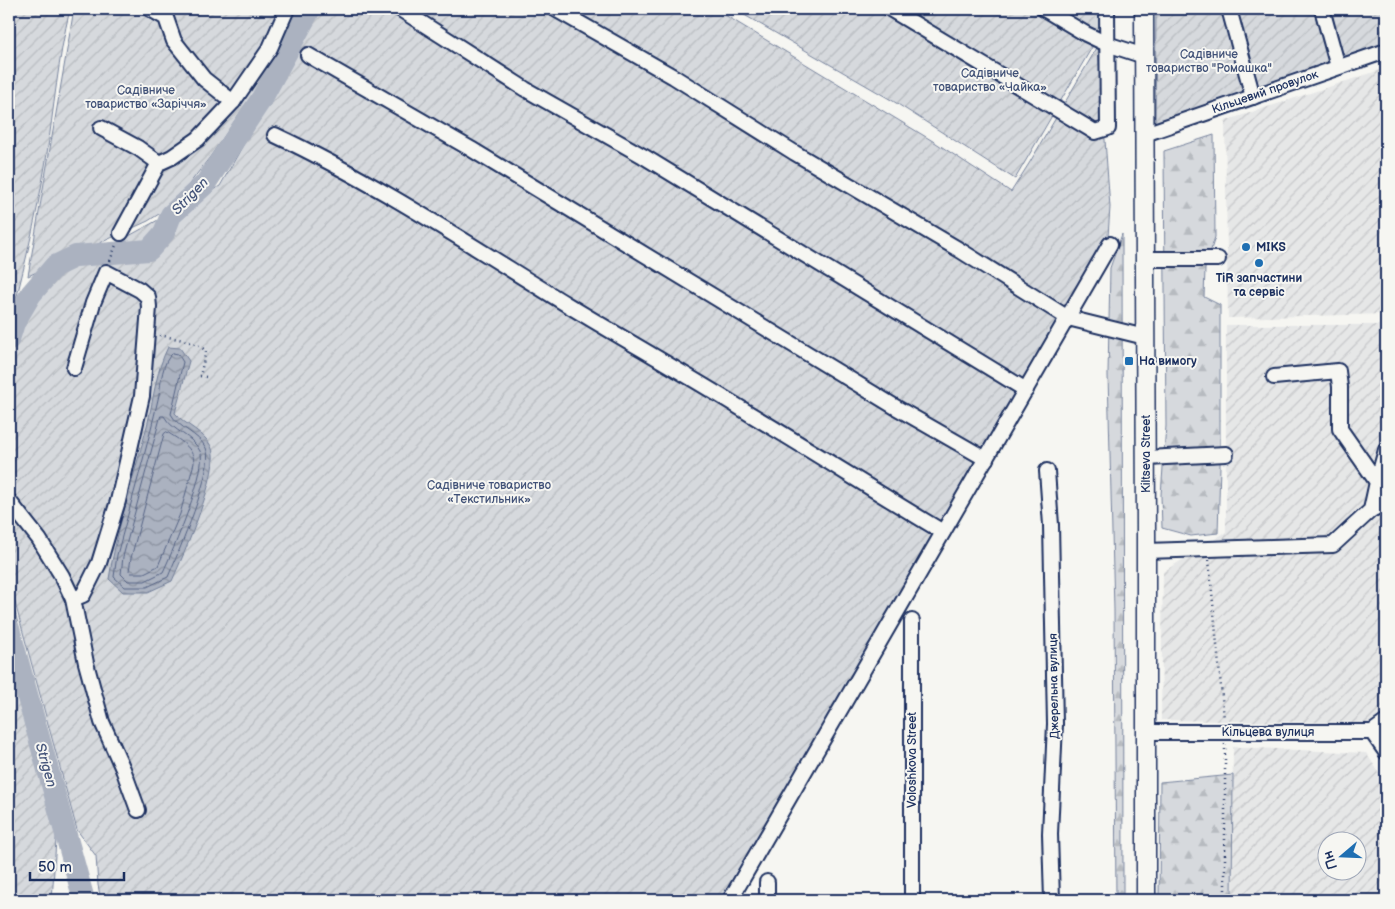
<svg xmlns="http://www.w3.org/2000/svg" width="1395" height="909" viewBox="0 0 1395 909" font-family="'Balsamiq Sans',sans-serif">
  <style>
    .industrial { fill: url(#industrial-furrows); fill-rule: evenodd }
    .forest { fill: url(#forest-firs); stroke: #78849e }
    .garden { fill: url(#garden-furrows); stroke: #78849e }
    .water { fill: url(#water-waves); stroke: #717e99 }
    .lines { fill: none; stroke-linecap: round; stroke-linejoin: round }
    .shore { stroke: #556385; stroke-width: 1 }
    .river { stroke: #abb2c0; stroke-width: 22 }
    .minor-casing { stroke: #1b2f5e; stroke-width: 18 }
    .major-casing { stroke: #1b2f5e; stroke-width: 21 }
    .path { stroke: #1b2f5e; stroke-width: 2.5; stroke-dasharray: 1 4; stroke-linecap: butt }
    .minor { stroke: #f6f6f2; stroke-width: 14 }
    .major { stroke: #f6f6f2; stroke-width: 18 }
    .poi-dot { fill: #1f6fb2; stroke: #f6f6f2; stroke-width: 2 }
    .labels { text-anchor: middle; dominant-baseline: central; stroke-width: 4; stroke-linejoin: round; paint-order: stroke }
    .park-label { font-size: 12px; fill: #405177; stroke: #f6f6f2 }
    .street-label { font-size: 12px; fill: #1b2f5e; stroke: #f6f6f2 }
    .poi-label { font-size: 12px; font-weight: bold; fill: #1b2f5e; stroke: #f6f6f2; text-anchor: start }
    .water-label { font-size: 14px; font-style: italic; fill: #46567b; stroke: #f6f6f2 }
  </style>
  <defs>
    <pattern id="industrial-furrows" width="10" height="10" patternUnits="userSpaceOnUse" patternTransform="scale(1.25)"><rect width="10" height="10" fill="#e6e7e7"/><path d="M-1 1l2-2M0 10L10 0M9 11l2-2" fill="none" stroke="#c5c6c9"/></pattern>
    <pattern id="forest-firs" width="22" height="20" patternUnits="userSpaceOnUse" patternTransform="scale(1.25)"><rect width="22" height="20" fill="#d6d9dd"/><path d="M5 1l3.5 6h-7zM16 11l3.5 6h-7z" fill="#b7bbc0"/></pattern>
    <pattern id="garden-furrows" width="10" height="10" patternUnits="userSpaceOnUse" patternTransform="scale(1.25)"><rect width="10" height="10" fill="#d6d9dd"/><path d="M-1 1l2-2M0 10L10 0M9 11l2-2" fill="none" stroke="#b7bbc0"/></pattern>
    <pattern id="water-waves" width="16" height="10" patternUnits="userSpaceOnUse" patternTransform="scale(1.25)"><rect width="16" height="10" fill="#abb2c0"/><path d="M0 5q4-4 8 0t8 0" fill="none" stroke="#8a919f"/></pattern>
  </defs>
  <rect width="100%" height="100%" fill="#f6f6f2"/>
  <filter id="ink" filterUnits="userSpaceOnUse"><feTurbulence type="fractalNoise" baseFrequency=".02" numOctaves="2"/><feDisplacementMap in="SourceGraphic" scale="10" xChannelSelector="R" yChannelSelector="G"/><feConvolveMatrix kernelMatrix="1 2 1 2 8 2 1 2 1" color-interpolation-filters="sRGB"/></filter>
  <g filter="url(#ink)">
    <!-- industrial -->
    <g class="industrial">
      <polygon points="1386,68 1386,314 1228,318 1225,121"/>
      <polygon points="1226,325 1386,325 1386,711 1368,723 1161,720 1163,572 1226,532"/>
      <path d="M1233,747L1366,753L1386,783V900H1232ZM1328,842H1358V872H1328Z"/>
    </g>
    <!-- forest -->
    <g class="forest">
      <polygon points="1214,135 1215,237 1205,269 1204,297 1220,305 1220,466 1218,533 1191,536 1162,528 1161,495 1166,426 1164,151"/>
      <polygon points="1122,234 1123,900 1116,900 1114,610 1108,375 1110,268"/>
      <polygon points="1233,775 1232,900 1159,900 1160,782"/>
    </g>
    <!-- garden -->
    <g class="garden">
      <path d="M9,9H70C58,58 54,109 46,160C37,216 23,272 9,328Z"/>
      <polygon points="74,9 301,9 269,70 210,157 173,205 148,221 28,276"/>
      <polygon points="320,9 715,9 936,143 1011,192 1030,162 1098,46 1110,207 1106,266 1063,331 727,900 101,900 98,885 96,856 77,830 9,581 9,355 17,325 56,276 220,186"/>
      <polygon points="734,9 1102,9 1102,30 1015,179 893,101"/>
      <polygon points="1156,9 1386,9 1386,57 1155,135"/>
      <polygon points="9,590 60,780 52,900 9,900"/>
    </g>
    <!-- water -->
    <path class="water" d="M168,347L180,348L189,361L175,413C186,426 203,431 211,446C223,467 182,558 172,581L148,592H123L109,579C117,526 135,474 148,422C154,396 156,371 168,347Z"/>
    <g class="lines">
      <!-- shore -->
      <g class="shore">
        <path d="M173,353L178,354L183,362L171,414C179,429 198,433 206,448C216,467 177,555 168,577L147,587H125L114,577L117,555C131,502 147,449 159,395C161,383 162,361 173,353Z"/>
        <path d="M161,416H164C173,432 192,435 200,451C209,467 172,553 163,572L145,581H128L121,574L123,557Z"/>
        <path d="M167,432C179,440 194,447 194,463L180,514L158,566L144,573H131L129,571L131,558L164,434Z"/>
      </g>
      <!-- river -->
      <g class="river">
        <polyline points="9,339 14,323 31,294 55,266 76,256 149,250 164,233 171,215 205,184 262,98 310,9"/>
        <polyline points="9,629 84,900"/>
      </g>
      <!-- minor casing -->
      <g class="minor-casing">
        <g id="minor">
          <polyline points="150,9 166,18 174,41 204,79 233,102"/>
          <polyline points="400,9 525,89 643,156 1026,390"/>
          <polyline points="555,9 674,77 795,153 958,249 1068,318 1145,337"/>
          <polyline points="890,9 1095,132 1108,128 1107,9"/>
          <polyline points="1044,9 1086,34 1107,44 1144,56"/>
          <polyline points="1229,9 1253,97"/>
          <polyline points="1322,9 1338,67"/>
          <polyline points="308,55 471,149 897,408 986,459"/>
          <polyline points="101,128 138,148 159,163"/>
          <polyline points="1145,134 1386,51"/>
          <path d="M275,135C377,183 470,245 566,304C627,341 689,376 750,414C815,453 878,493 943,532"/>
          <polyline points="121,233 159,163 172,157 198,139 233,102 270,48 287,9"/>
          <polyline points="1144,259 1218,259"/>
          <polyline points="1146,458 1226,454"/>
          <polyline points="1047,471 1051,525 1055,724 1050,834 1052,900"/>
          <polyline points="1377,482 1386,450"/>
          <polyline points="9,501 39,539 62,576 73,599 86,663 102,722 123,769 138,810"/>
          <polyline points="1371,510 1386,503"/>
          <polyline points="1146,551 1333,545 1371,510 1377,482 1340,429 1340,387 1338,371 1274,377"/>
          <polyline points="73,599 83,595 99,563 118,501 142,396 149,307 148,297 140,290 106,272 93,303 74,368"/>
          <polyline points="1147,732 1372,732 1386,722"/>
          <polyline points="1372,732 1386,752"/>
          <polyline points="730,900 1110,244"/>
          <polyline points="767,900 767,882"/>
          <polyline points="912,900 912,621"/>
        </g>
      </g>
      <!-- major casing -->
      <g class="major-casing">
        <polyline id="major" points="1144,9 1146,533 1146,900"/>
      </g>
      <!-- path -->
      <g class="path">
        <polyline points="110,261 116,245"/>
        <path d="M160,335C175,339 194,340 206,351L200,376L206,377"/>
        <polyline points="1209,560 1224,719"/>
        <polyline points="1225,900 1225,744"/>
      </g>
      <!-- minor -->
      <use href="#minor" class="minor"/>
      <!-- major -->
      <use href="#major" class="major"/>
    </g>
  </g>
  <!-- markers -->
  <g class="poi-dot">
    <circle cx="1246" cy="247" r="5"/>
    <circle cx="1259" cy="263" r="5"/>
    <rect x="1124" y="356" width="10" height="10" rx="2.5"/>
  </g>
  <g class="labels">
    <!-- park labels -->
    <g class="park-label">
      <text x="1209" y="54">Садівниче<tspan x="1209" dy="14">товариство "Ромашка"</tspan></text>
      <text x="990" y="73">Садівниче<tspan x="990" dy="14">товариство «Чайка»</tspan></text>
      <text x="146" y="90">Садівниче<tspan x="146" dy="14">товариство «Заріччя»</tspan></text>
      <text x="489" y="485">Садівниче товариство<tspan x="489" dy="14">«Текстильник»</tspan></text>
    </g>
    <!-- street labels -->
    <g class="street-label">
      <text transform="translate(1265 92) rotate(-19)">Кільцевий провулок</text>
      <text transform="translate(1146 454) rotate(-90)">Kiltseva Street</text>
      <text transform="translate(1054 686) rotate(-91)">Джерельна вулиця</text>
      <text x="1268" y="732">Кільцева вулиця</text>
      <text transform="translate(912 760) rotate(-90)">Voloshkova Street</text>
    </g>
    <!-- poi labels -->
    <g class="poi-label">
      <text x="1256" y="247">MIKS</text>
      <text x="1259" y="278" text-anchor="middle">TiR запчастини<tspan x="1259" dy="14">та сервіс</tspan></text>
      <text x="1139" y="361">На вимогу</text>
    </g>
    <!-- water labels -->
    <g class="water-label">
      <text transform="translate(190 196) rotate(-46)">Strigen</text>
      <text transform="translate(46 765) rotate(74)">Strigen</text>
    </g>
  </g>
  <!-- margin -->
  <rect width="1395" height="909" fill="none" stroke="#f6f6f2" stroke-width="30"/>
  <rect x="15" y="15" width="1365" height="879" fill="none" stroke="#1b2f5e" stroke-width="2" filter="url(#ink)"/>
  <!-- north arrow -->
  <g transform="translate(1342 856) rotate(251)"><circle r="24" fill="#f6f6f2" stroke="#9ea6b7"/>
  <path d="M0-4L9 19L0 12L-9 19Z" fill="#1f6fb2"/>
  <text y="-8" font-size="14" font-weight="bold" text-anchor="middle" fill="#1b2f5e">Пн</text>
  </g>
  <!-- scale -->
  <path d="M30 872v8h94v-8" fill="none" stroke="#1b2f5e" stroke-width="2.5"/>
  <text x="38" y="872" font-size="15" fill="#1b2f5e" stroke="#f6f6f2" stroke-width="4" paint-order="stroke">50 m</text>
</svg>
